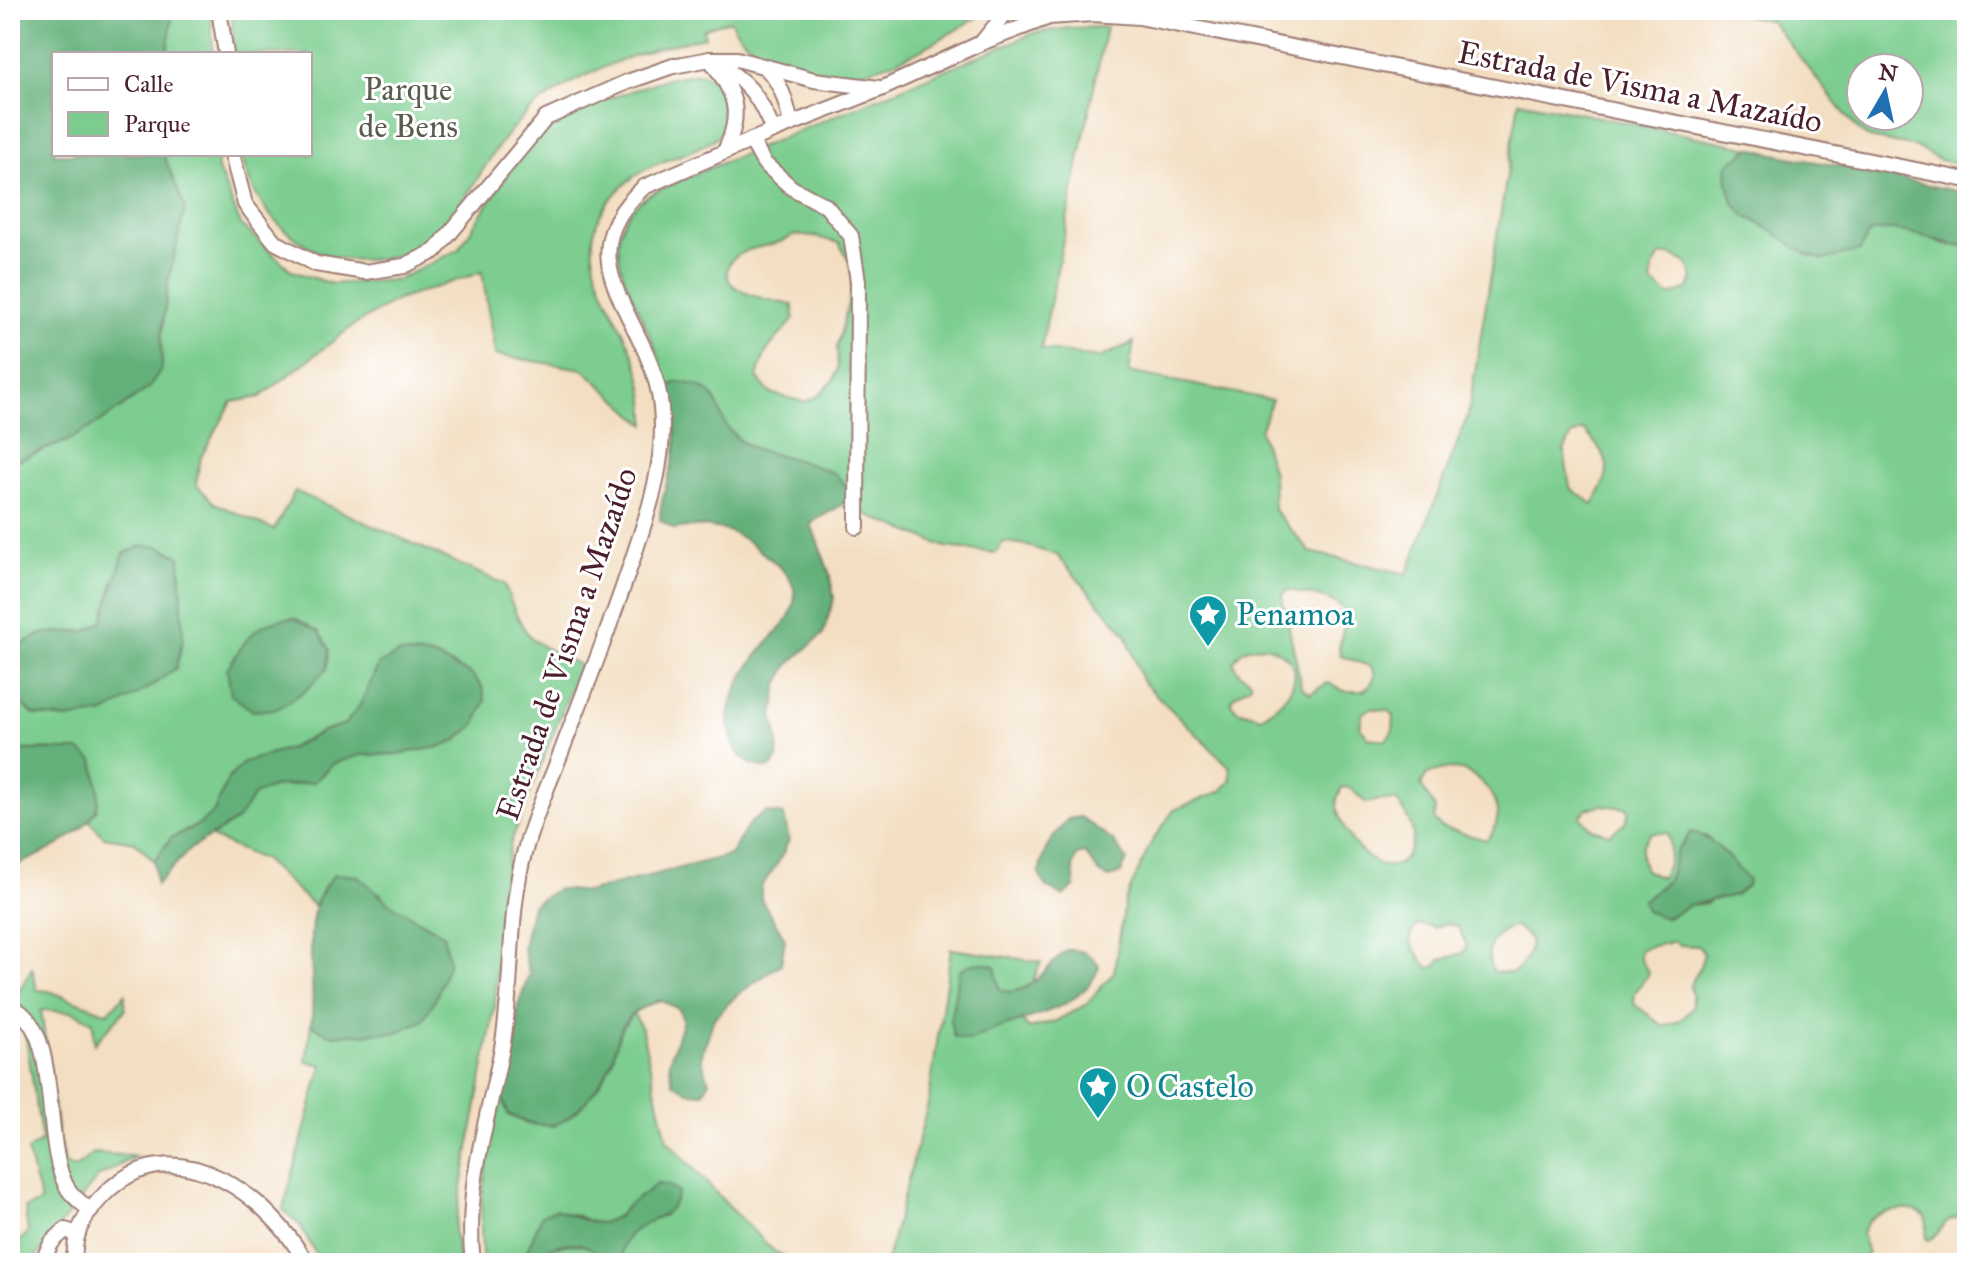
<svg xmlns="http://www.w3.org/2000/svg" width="1977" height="1273" viewBox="0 0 1977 1273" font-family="'IM FELL Great Primer',serif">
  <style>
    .green { fill: #7bcd8f; stroke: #62765d; stroke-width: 2; fill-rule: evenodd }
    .forest { fill: #64b07a; stroke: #576852; stroke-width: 2 }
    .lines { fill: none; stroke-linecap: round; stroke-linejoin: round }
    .street-casing { stroke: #9e7e76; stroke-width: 18 }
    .street { stroke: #fff; stroke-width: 14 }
    .labels { text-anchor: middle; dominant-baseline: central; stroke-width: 6; stroke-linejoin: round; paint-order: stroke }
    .street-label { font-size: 32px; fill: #4a1f2b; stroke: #fff }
    .park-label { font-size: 32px; fill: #5b5c4e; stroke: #fff }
    .culture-label { font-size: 32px; fill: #0d838f; stroke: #fff; text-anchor: start }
  </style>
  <rect width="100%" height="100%" fill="#fff"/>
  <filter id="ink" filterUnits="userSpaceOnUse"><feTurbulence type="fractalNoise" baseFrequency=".0125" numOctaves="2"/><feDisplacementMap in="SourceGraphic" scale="16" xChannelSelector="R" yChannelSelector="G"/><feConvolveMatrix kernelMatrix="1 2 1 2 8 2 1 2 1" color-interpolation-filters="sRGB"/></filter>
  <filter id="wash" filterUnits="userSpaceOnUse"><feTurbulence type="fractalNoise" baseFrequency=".006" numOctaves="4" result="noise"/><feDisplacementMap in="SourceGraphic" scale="32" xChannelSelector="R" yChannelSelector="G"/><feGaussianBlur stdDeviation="1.8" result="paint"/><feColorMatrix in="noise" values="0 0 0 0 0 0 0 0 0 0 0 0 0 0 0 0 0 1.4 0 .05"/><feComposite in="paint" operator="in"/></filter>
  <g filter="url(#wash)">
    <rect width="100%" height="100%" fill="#f3dec1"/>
    <!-- green -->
    <g class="green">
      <polygon points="173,10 211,10 213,54 167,54"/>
      <path d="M232,10H989C944,37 880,81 824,72C812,69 799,65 788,61C760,52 744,47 730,20L703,29L705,37C646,48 586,69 537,105C471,153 463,261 363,260C345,260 326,257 311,248C273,227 250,196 241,154H310V54H233Z"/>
      <path d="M1720,10H1967V166L1939,160L1916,147L1870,138L1856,128L1771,21ZM1861,68H1909V116H1861Z"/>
      <path d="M1106,27L1041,349L1099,358L1134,342L1129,372L1272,400L1260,430L1273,474L1274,510L1310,552L1407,574L1468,415L1519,101L1751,148L1743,152L1745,216L1778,234L1869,233L1885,228L1925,236L1947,245L1967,246V1216C1935,1219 1948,1230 1929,1240L1926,1239C1926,1233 1928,1225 1926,1220C1920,1203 1883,1211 1872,1218C1866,1221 1865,1228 1862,1234L1868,1253L1859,1263H886L928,1104L951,949L1041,962L1018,1016L1029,1029L1056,1021L1087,1004L1114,972L1125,901L1151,843L1174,810L1221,791L1231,780L1230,767L1142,681L1126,634L1057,555L1021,544L1003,542L996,553L946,547L872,517L845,502L847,489L834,473L783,456L762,452L740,441L726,425L671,385L670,395C665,375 659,355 650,336C631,291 591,235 647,196C657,190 670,186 681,180L1034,33L1070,28ZM794,235L813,236L839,243L849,261L852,275L851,292L837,347L838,369L833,381L816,397L804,402L770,393L757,378C765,344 775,343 794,319L793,305C777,301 727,295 727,273C727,267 730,260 735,257C752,244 776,248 794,235ZM1671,255L1686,262L1693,278L1689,289L1669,296L1651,282L1653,268L1660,256ZM1584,430C1612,461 1614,468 1593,504L1570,488L1564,451L1572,435ZM1287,590C1306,594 1335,596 1347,613L1339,648L1341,656L1372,667L1375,675L1371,684L1363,691H1344L1328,683L1310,693L1301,687C1298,664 1291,644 1288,621C1287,612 1282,605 1282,595ZM1266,646C1314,662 1294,698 1261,717L1237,710L1231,703L1234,696L1251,685V681L1240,674L1233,663C1241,647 1249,647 1266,646ZM1371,708L1390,711L1394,716L1393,730L1386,740L1369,738L1360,727L1362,714ZM1444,769C1450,769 1459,769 1464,771C1492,782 1510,818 1486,840L1441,827L1434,820L1435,808L1421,785L1427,774ZM1342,787L1350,788L1366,803L1380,800L1397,801L1400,805C1405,813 1412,823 1413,833C1414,849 1403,869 1385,866C1362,862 1334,822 1337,799C1338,795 1341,791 1342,787ZM1601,805L1627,808L1629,811L1625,823L1610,834L1592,829L1580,817L1587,809ZM1691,832L1707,837L1733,864L1708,903L1690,905L1666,918L1649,895L1669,879L1677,851ZM1651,833H1667C1672,851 1671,863 1661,878L1645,870C1639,854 1639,846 1651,833ZM1446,923L1458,927L1467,946L1463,953L1440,960L1435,967H1427L1410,941C1413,924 1420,922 1435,928ZM1516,926L1530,939C1531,954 1524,964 1513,973L1493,972C1483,950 1492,931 1516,926ZM1673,941L1679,945L1698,946L1704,954L1699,969L1690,985L1693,1006C1684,1019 1678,1024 1662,1025L1634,1004L1635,993L1649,973L1640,959V950C1650,944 1662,946 1673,941Z"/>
      <path d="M699,73L719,82L727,108L724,134C713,139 703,146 691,151C669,160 644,166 626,183C565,237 601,283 628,342C640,368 647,397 646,425L583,369L495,355L482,272L397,300L354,325L260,397L232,402L201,457L196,484L214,503L274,530L295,491L504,584C526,640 526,640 580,665L511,842L500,899L495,1005L454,1231L460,1263H320L301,1226L283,1210L322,1065L306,1061L311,1024L329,1035L397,1032L443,934L388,903L380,893L324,886L314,906L264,860L211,837L238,819L254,795L272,787L295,785L324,774L332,764L360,755L397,754L438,747L483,688L471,674L433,657L399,654L379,664L360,705L345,724L323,731L291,748L268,754L228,779L214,812L200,824L171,838L154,861L135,842L104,837L88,819L97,809L51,749L22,750L10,740V694L34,715L66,719L105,713L150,687L176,668L183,639L180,557L159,546H142L112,584L110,604L102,622L87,631L44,633L21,644L10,661V463L67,441L105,419L162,367L161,340L168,281L185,208L163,154H217V167L241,225L292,271L332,284L397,280L458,250L516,161L553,124L588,106L665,79Z"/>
      <polygon points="32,968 37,990 49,991 108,1013 125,994 125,1010 94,1044 93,1022 73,1012 41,1010 58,1135 65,1165 75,1168 93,1153 136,1156 98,1177 31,1263 10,1263 10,1249 28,1233 25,1208 41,1202 27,1151 42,1141 24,1027 10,1023 10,1007"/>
      <path d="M633,1013L641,1027L667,1140L733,1211L776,1253L799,1263H627L621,1254C626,1227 642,1226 664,1215L657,1184C645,1195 614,1223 599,1223C589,1223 584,1217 575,1215C566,1212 552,1215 542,1216L522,1263H483C476,1203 488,1152 501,1095L509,1115L527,1124L554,1126L577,1111L612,1062L618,1034Z"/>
      <path d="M576,1244L592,1248L607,1263H532C543,1247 558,1245 576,1244Z"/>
    </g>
    <!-- forest -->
    <g class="forest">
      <polygon points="10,10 173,10 167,54 54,54 54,154 163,154 185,208 168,281 161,340 162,367 150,387 105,419 67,441 10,463 10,332 16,327 19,286 10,277"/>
      <path d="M1751,148C1784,158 1816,161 1850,168C1889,175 1927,186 1967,193V246C1934,244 1902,222 1869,233L1860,251L1823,260L1806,254L1761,224L1745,216L1733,202L1727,179L1728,164Z"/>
      <path d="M678,382C732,387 708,416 740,441C754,451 771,453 787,457C803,462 819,467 834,473C869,504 828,508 811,524L829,572L834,598L823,634L788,665L778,685L773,715L778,742L777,760L770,768C751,767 740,760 733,743C719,707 745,669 767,643C778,631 791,619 794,603C799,577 776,564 759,550C732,527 709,523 674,529L660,520C660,493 674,470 676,443C677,424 668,405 671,385Z"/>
      <polygon points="142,546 159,546 180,557 183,639 176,668 150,687 105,713 66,719 34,715 10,694 10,661 21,644 45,633 87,631 102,622 124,553"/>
      <path d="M295,618L319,632L330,650L327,669L305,691L277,709L253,711L231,695L227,669C247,638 256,619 295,618Z"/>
      <polygon points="400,653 433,656 471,674 483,688 485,701 475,725 457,740 438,747 397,754 360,755 332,764 314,782 272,787 254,795 238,819 190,849 156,885 154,861 171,838 200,824 214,812 228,779 244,762 291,748 323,731 345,724 360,705 379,664"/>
      <path d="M10,740L23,750H78L93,760C96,774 103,797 95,811C81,837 37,858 10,867Z"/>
      <path d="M766,812L784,815L789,840L779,861L761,887V899L785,939L781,964L737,995L714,1018L701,1057L709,1082L703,1093L689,1092L673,1083L669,1062L683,1020L679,1009L660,1000C652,1004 639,1008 632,1014C616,1029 618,1047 610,1065C602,1084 572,1124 550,1125C534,1126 522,1121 508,1114L501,1095L514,1051L518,1007L529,974L523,947L532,905L557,889L587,892L730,855L750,823Z"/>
      <path d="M1081,817L1114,842L1127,860L1121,873L1109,878L1099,873L1085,853L1077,855L1073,867L1075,886L1063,896L1046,887L1039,874C1045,845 1050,841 1068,819Z"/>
      <path d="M1691,832C1717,839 1730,861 1748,879L1747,886L1735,895L1690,905L1666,918L1647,912L1642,901L1669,879L1677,851Z"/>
      <path d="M335,874L358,876L389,903L443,934L449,962L436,998L422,1021L397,1032L358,1034L329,1035L311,1024C319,972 294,917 335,874Z"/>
      <path d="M1067,950C1083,950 1091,953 1099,966C1084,1016 1006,1018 970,1041L954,1037L950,1021L959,971C971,962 981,961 995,966L1000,990C1030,999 1047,965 1067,950Z"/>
      <path d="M657,1184L666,1185L678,1192C670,1229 629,1214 621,1253L627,1263H607C602,1259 597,1252 592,1249C573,1237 544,1245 532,1263H522L542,1215L556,1209L589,1222L602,1223L618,1217L627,1206Z"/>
    </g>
  </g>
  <g filter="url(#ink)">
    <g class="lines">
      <!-- street casing -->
      <g class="street-casing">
        <g id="street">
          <polyline points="219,10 226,54"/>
          <polyline points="983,41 1008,10"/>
          <path d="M710,59C734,93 744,110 725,151"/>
          <path d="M713,61C747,80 759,95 773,131"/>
          <path d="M766,68C782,84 786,102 791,123"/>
          <polyline points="751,140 764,163 792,188 826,206 851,236 858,281 857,527"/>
          <polyline points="232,154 245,204 275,242 316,264 365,272 404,266 435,251 546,118 627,82 673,66 710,59 737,59 814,80 879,88"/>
          <path d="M10,1006C64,1028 40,1144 68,1189C73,1197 84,1205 91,1211"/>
          <polyline points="41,1263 52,1242 65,1230 78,1234"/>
          <path d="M73,1263C75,1253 75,1242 78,1233C84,1216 98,1200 111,1188C179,1128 272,1199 306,1263"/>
          <path d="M473,1263C464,1188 488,1120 502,1048C514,983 507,915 525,850C535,813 552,778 565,742C595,665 625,587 649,508C660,470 667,429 658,389C641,311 564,258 644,187L773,131L883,88L981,43L1049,17L1092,14L1139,17L1967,180"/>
        </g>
      </g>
      <!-- street -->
      <use href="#street" class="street"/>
    </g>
  </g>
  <!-- icons -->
  <defs>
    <g id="sight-pin" transform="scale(2)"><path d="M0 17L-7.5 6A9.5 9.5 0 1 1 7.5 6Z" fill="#0f9aa8" stroke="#fff"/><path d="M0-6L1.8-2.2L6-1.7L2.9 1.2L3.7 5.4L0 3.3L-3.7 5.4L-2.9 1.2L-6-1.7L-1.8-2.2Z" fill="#fff"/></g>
  </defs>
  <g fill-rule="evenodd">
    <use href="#sight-pin" x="1208" y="614"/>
    <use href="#sight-pin" x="1098" y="1086"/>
  </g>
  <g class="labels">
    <!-- street labels -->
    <g class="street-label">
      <text transform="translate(1640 87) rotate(11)">Estrada de Visma a Mazaído</text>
      <text transform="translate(567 644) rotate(-71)">Estrada de Visma a Mazaído</text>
    </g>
    <!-- park labels -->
    <g class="park-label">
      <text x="408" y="89">Parque<tspan x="408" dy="37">de Bens</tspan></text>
    </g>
    <!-- culture labels -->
    <g class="culture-label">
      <text x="1236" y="614">Penamoa</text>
      <text x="1126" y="1086">O Castelo</text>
    </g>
  </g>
  <!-- margin -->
  <rect width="1977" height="1273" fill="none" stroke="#fff" stroke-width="40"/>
  <!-- legend -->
  <rect x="52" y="52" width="260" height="104" fill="#ffffff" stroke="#b7a5aa" stroke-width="2"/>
  <rect x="68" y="78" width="40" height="12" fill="#ffffff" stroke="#b7a5aa" stroke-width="2"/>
  <text x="124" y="92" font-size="24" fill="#4a1f2b">Calle</text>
  <rect x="68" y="112" width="40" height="24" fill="#7bcd8f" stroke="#b7a5aa" stroke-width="2"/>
  <text x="124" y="132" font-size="24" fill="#4a1f2b">Parque</text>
  <!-- north arrow -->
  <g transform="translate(1885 92) rotate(9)"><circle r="38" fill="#ffffff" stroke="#b7a5aa" stroke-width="2"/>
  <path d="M0-6L14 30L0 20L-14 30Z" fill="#1f6fb2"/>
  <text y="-12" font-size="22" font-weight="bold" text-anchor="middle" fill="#4a1f2b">N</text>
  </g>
</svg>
